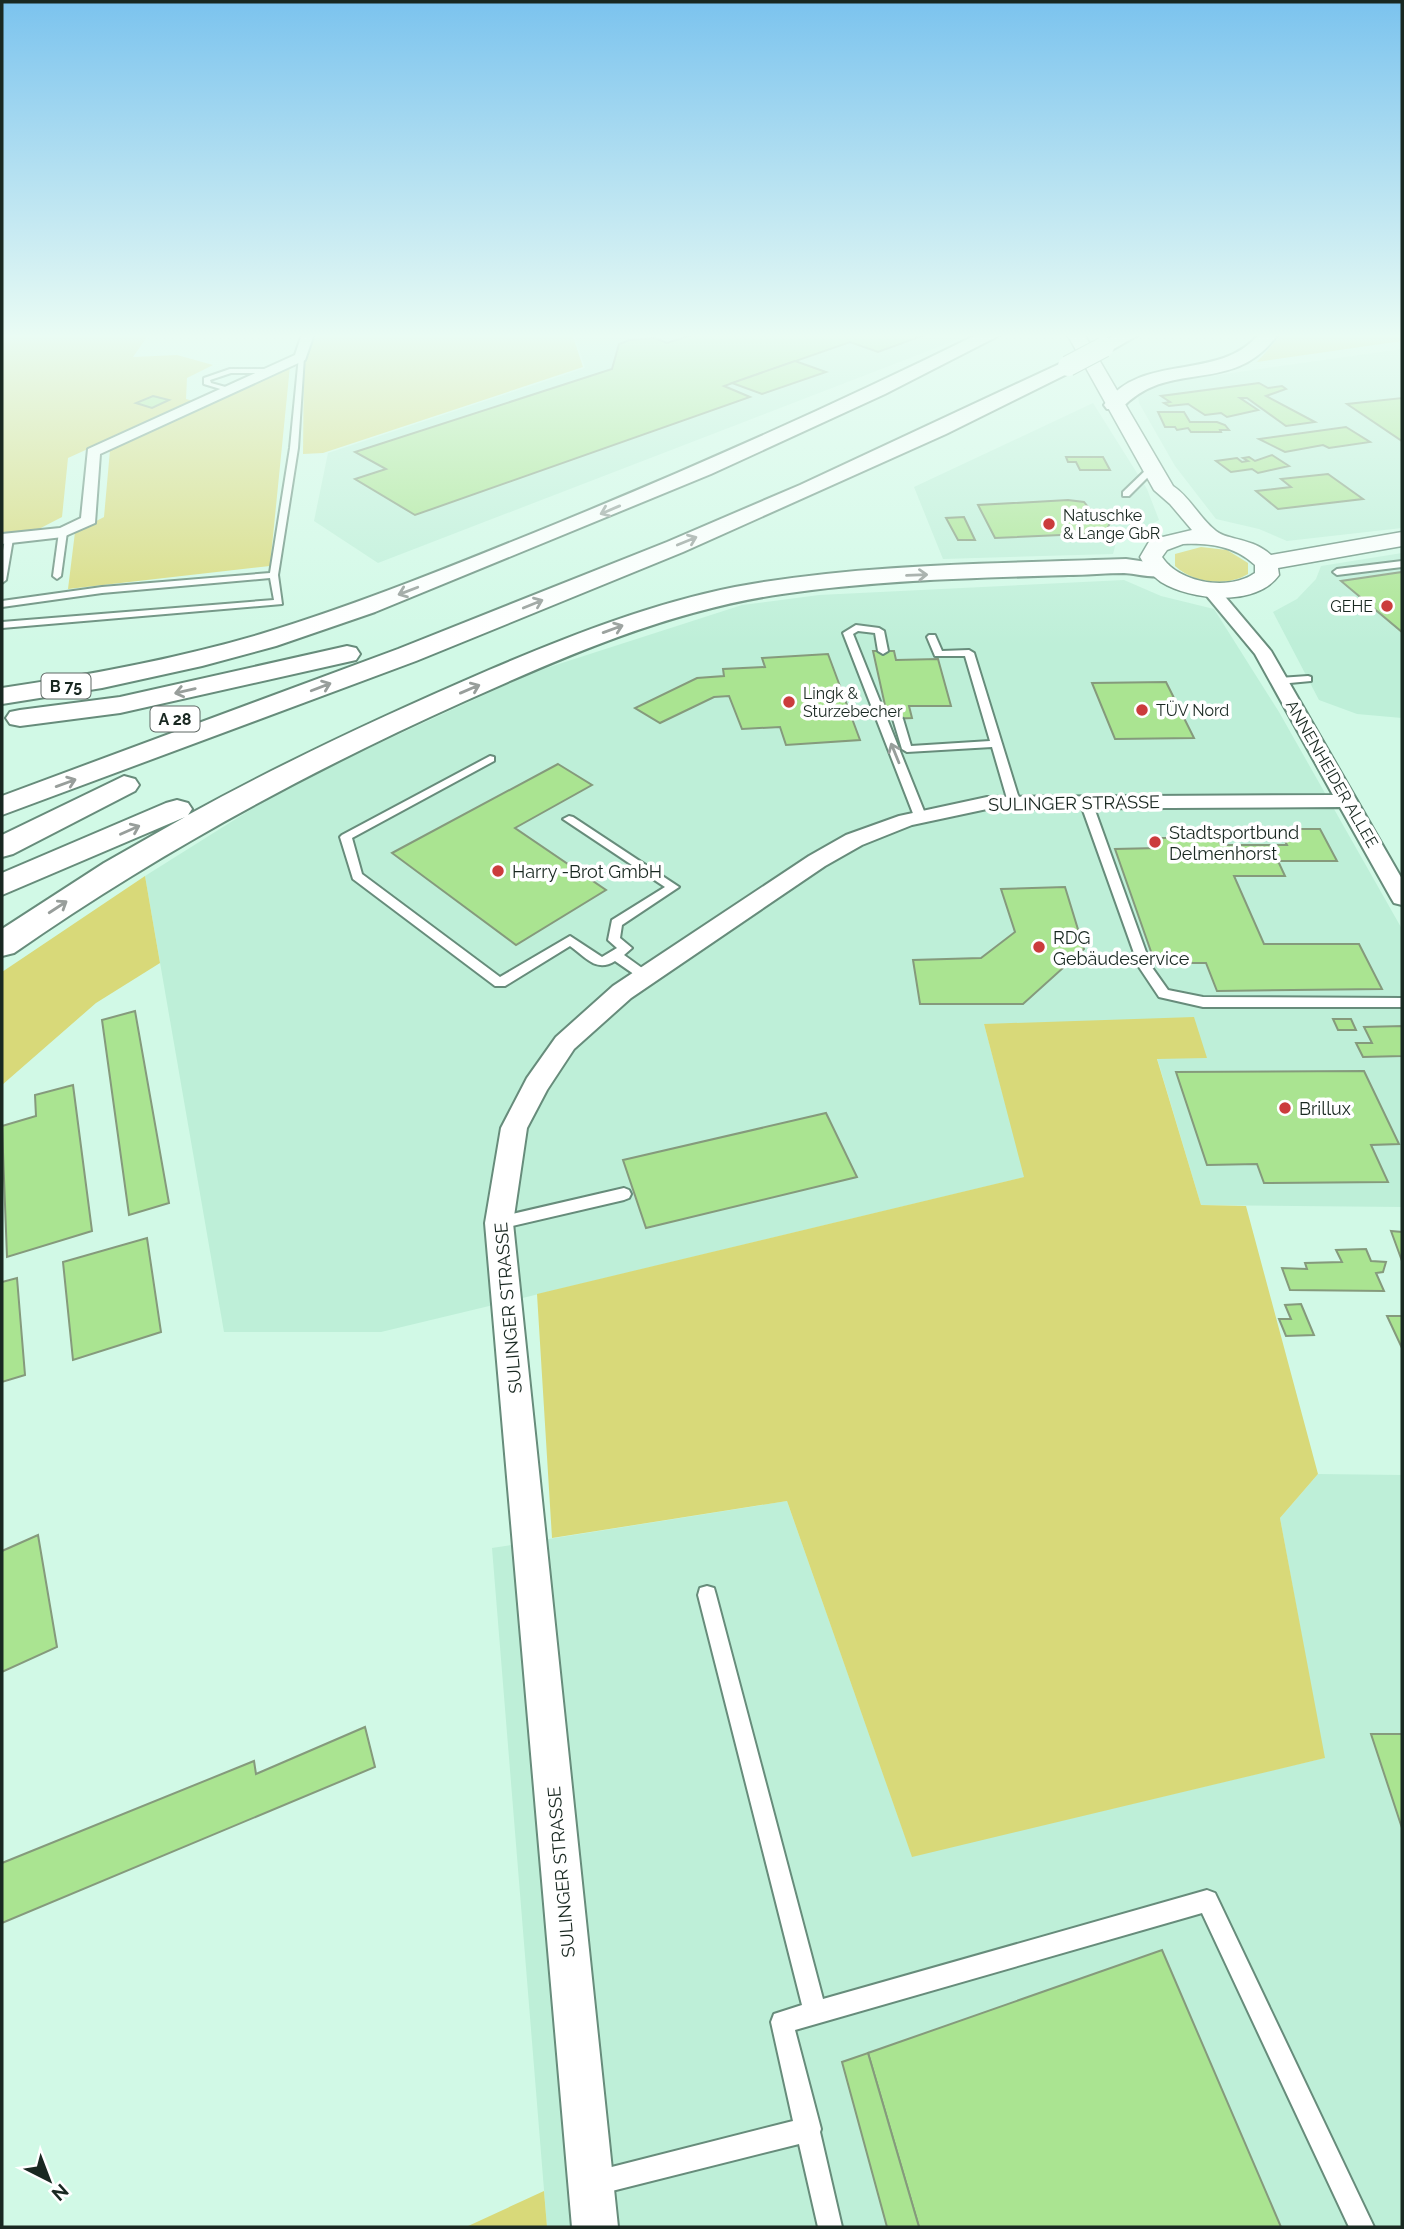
<svg xmlns="http://www.w3.org/2000/svg" width="1404" height="2229" viewBox="0 0 1404 2229" font-family="Raleway,sans-serif">
  <style>
    .built { fill: #beefd8 }
    .green { fill: #d8d979 }
    .building { fill: #aae491; stroke: #859a7c; stroke-width: 2 }
    .lines { fill: none; stroke-linecap: round; stroke-linejoin: round }
    .lane-casing { stroke: #678c7b; stroke-width: 4 }
    .street-casing { stroke: #678c7b; stroke-width: 4 }
    .secondary-casing { stroke: #678c7b; stroke-width: 3 }
    .highway-casing { stroke: #678c7b; stroke-width: 4 }
    .lane { fill: #fff; fill-rule: evenodd }
    .street { fill: #fff; fill-rule: evenodd }
    .secondary { fill: #fff; fill-rule: evenodd }
    .highway { fill: #fff; fill-rule: evenodd }
    .highway-bridge-casing { stroke: #678c7b; stroke-width: 22; stroke-linecap: butt }
    .highway-bridge { stroke: #fff; stroke-width: 20 }
    .oneway { stroke: #989e9b }
    .poi-dot { fill: #cb3c3c; stroke: #fff; stroke-width: 2.5 }
    .labels { text-anchor: middle; dominant-baseline: central; stroke-width: 7; stroke-linejoin: round; paint-order: stroke }
    .far-poi-label { font-size: 16px; fill: #192821; stroke: #fff; text-anchor: start }
    .shield { fill: #fff; stroke: #5e6864; stroke-width: 2 }
    .shield-label { font-size: 16px; font-weight: bold; fill: #192821 }
    .far-street-label { font-size: 16px; fill: #192821; stroke: #fff }
    .street-label { font-size: 18px; fill: #192821; stroke: #fff }
    .poi-label { font-size: 18px; fill: #192821; stroke: #fff; text-anchor: start }
  </style>
  <rect width="100%" height="100%" fill="#d1f9e6"/>
  <!-- built -->
  <g class="built">
    <polygon points="574,334 972,334 378,563 314,521 328,453 585,368"/>
    <polygon points="1402,349 1402,528 1287,541 1259,529 1216,519 1175,466 1139,403 1138,395 1161,383"/>
    <polygon points="1093,403 1147,489 1159,520 1116,543 1113,554 943,559 914,487"/>
    <polygon points="1402,553 1402,718 1357,714 1319,700 1273,612 1297,599 1316,579 1321,566"/>
    <polygon points="1124,580 1161,596 1214,609 1279,712 1402,929 1402,1207 1201,1205 1157,1058 984,1024 1025,1177 381,1332 224,1332 145,876 293,783 534,672 742,605 819,595"/>
    <polygon points="1318,1474 1402,1475 1402,2227 547,2227 492,1548 787,1501 912,1856 1324,1758 1280,1518"/>
  </g>
  <!-- green -->
  <g class="green">
    <polygon points="2,334 149,334 133,357 177,355 213,365 187,378 186,399 193,401 68,458 62,517 35,531 2,535"/>
    <polygon points="318,334 572,334 583,367 323,453 303,454 304,359"/>
    <polygon points="1282,334 1402,334 1402,341 1257,362"/>
    <polygon points="290,366 270,566 68,589 75,532 104,517 110,450"/>
    <path d="M1201,547L1227,550L1248,563V574C1227,587 1193,583 1175,566V554Z"/>
    <polygon points="145,876 160,963 96,1003 2,1085 2,972"/>
    <polygon points="1194,1017 1207,1058 1157,1059 1201,1205 1246,1206 1318,1474 1280,1518 1325,1758 912,1857 787,1501 552,1538 537,1294 1024,1177 984,1024"/>
    <polygon points="544,2191 547,2227 466,2227"/>
  </g>
  <!-- building -->
  <g class="building">
    <polygon points="695,334 927,334 878,352 850,342 724,386 750,397 415,515 355,479 386,469 355,452 612,369 619,344 630,340 654,338 667,343"/>
    <polygon points="795,361 826,372 762,394 732,383"/>
    <polygon points="1259,383 1268,388 1282,386 1286,389 1266,396 1315,422 1286,426 1247,398 1240,398 1258,410 1227,417 1221,413 1205,415 1188,404 1169,406 1164,403 1170,402 1161,396"/>
    <polygon points="153,396 169,400 152,408 136,403"/>
    <polygon points="1402,398 1402,441 1347,404"/>
    <polygon points="1158,412 1184,412 1190,422 1217,422 1225,425 1229,430 1220,430 1221,432 1191,432 1188,428 1177,430 1175,427 1165,427"/>
    <polygon points="1346,427 1370,442 1329,448 1323,445 1285,452 1259,439"/>
    <polygon points="1272,455 1289,466 1258,473 1252,469 1231,472 1216,461 1237,458 1242,462 1248,461 1243,458 1249,457 1255,461"/>
    <polygon points="1066,457 1103,457 1110,470 1080,470 1076,462 1068,462"/>
    <polygon points="1328,474 1363,499 1278,509 1256,491 1291,487 1281,479"/>
    <polygon points="1068,500 1084,502 1092,512 1114,515 1105,533 995,538 978,505"/>
    <polygon points="964,517 975,540 958,540 946,518"/>
    <polygon points="1402,572 1402,632 1341,581"/>
    <polygon points="873,651 894,651 896,660 938,659 951,706 909,706 912,718 888,719"/>
    <polygon points="828,654 860,740 786,745 780,727 742,729 729,696 714,697 660,723 635,708 697,678 724,676 723,669 765,667 762,658"/>
    <polygon points="1166,682 1194,738 1115,739 1092,683"/>
    <polygon points="558,764 592,785 515,828 606,890 516,945 392,853"/>
    <polygon points="1279,829 1320,829 1337,861 1278,861 1285,876 1234,876 1264,944 1359,944 1382,989 1217,991 1206,963 1155,963 1115,849 1158,848 1154,838 1217,838 1221,845 1287,845"/>
    <polygon points="1065,887 1084,949 1023,1004 920,1004 913,960 981,958 1015,932 1001,889"/>
    <polygon points="135,1011 169,1203 129,1215 102,1020"/>
    <polygon points="1333,1019 1351,1019 1356,1030 1338,1030"/>
    <polygon points="1402,1026 1402,1056 1363,1057 1356,1043 1372,1043 1364,1027"/>
    <polygon points="1364,1071 1399,1144 1371,1145 1388,1182 1264,1183 1257,1164 1207,1165 1176,1072"/>
    <polygon points="73,1085 92,1231 7,1257 2,1126 36,1116 35,1095"/>
    <polygon points="826,1113 857,1177 646,1228 623,1160"/>
    <polygon points="1391,1231 1402,1232 1402,1261"/>
    <polygon points="147,1238 161,1332 73,1360 63,1262"/>
    <polygon points="1366,1249 1371,1261 1386,1262 1383,1272 1376,1273 1384,1291 1290,1290 1282,1268 1307,1269 1305,1263 1342,1262 1336,1250"/>
    <polygon points="17,1278 25,1375 2,1382 2,1282"/>
    <polygon points="1301,1304 1314,1335 1286,1336 1279,1319 1291,1319 1285,1305"/>
    <polygon points="1387,1316 1402,1316 1402,1348"/>
    <polygon points="38,1535 57,1647 2,1672 2,1551"/>
    <polygon points="365,1727 375,1767 2,1923 2,1863 254,1761 256,1774"/>
    <polygon points="1371,1734 1402,1734 1402,1828"/>
    <polygon points="1162,1950 1281,2227 919,2227 868,2053"/>
    <polygon points="868,2053 919,2227 887,2227 842,2062"/>
  </g>
  <g class="lines">
    <!-- lane casing -->
    <g class="lane-casing">
      <g id="lane">
        <polygon points="299,356 304,357 298,448 278,575 282,604 2,628 2,622 274,600 270,578 102,593 2,607 2,601 102,587 270,573 290,448"/>
        <polygon points="230,369 266,369 269,371 266,373 231,373 210,380 211,383 229,388 227,391 204,384 204,378"/>
        <polygon points="1149,467 1156,469 1129,496 1123,496 1123,492"/>
        <polygon points="63,529 67,532 61,576 57,579 53,576 59,532"/>
        <polygon points="9,536 13,539 6,580 2,583 2,556 5,539"/>
        <polygon points="1402,561 1402,567 1337,575 1333,572 1337,569"/>
        <polygon points="856,625 879,628 884,631 888,651 883,654 878,651 875,633 858,631 853,634 926,816 924,818 916,818 914,816 843,633"/>
        <polygon points="929,635 935,635 942,651 969,650 974,653 1020,802 1018,804 1014,805 1008,802 992,747 907,752 902,749 893,719 898,716 903,719 911,746 990,741 965,656 935,656 927,637"/>
        <polygon points="1308,676 1311,677 1311,681 1279,684 1274,681 1279,678"/>
        <path d="M490,756L494,757V761L352,838L362,874L500,977L570,936L602,957L617,948L608,940L612,920L665,887L563,819L569,816L573,817L679,887L622,925L620,938L632,948L624,955L649,973L651,976L649,979H641L615,961C596,973 586,957 570,946L505,986H495L353,879L340,837L342,835Z"/>
        <polygon points="1086,799 1092,802 1151,966 1168,990 1203,997 1402,998 1402,1007 1203,1007 1159,997 1139,967 1080,802"/>
        <polygon points="624,1188 629,1190 631,1194 629,1198 624,1200 499,1229 494,1227 491,1223 494,1219 499,1217"/>
        <polygon points="707,1586 714,1588 716,1595 823,1999 1207,1890 1215,1893 1374,2227 1349,2227 1202,1913 795,2030 821,2129 820,2132 842,2227 818,2227 799,2144 596,2195 587,2192 584,2183 587,2174 596,2171 793,2121 771,2022 774,2014 802,2005 698,1595 700,1588"/>
      </g>
    </g>
    <!-- street casing -->
    <g class="street-casing">
      <g id="street">
        <polygon points="302,334 314,334 305,360 100,454 95,523 63,537 2,544 2,534 60,528 81,518 88,449 295,355"/>
        <polygon points="1209,584 1222,593 1271,651 1402,879 1402,905 1394,903 1391,898 1340,807 987,809 912,825 862,845 825,866 631,998 574,1049 547,1090 527,1128 513,1223 618,2227 572,2227 485,1223 501,1128 527,1078 556,1037 613,986 809,856 846,835 899,816 987,797 1333,795 1255,654 1201,589"/>
      </g>
    </g>
    <!-- secondary casing -->
    <g class="secondary-casing">
      <path id="secondary" d="M1067,334H1084L1173,486C1191,498 1199,518 1216,531C1229,541 1251,537 1271,555L1402,532V546L1278,568L1279,575C1256,608 1190,600 1161,582C1151,575 1146,567 1140,557L1150,540L1192,530L1170,504L1154,490ZM1183,544C1210,543 1235,546 1255,565V573C1230,591 1180,584 1162,557L1167,550Z"/>
    </g>
    <!-- highway casing -->
    <g class="highway-casing">
      <g id="highway">
        <path d="M978,334H1002L885,394L711,474L375,612L276,646L202,666L102,688L2,704V688C89,675 176,659 261,634C362,603 460,563 558,523C700,465 840,402 978,334Z"/>
        <polygon points="1116,334 1140,334 1110,351 1098,351 1095,347"/>
        <path d="M1259,334H1278C1232,398 1170,356 1121,409H1107L1104,405C1142,351 1219,383 1259,334Z"/>
        <polygon points="1068,360 1077,366 1075,370 946,434 683,552 416,661 2,815 2,796 398,649 667,542 800,485"/>
        <path d="M1126,559L1168,565L1171,570L1168,575C1153,579 1139,574 1124,573C1106,573 1087,575 1068,575C973,578 877,580 782,594C671,610 567,655 465,701C307,772 156,854 14,953L2,956V929L104,863L185,817L2,895V873L166,803L177,800L188,803L192,809L188,815C286,761 387,714 489,670C569,636 650,604 735,587C864,563 995,564 1126,559Z"/>
        <polygon points="347,646 356,648 360,654 356,660 120,713 20,726 10,724 6,718 10,712 20,710 120,697"/>
        <polygon points="124,776 135,779 139,785 135,791 13,854 2,857 2,835"/>
      </g>
    </g>
    <!-- lane -->
    <use href="#lane" class="lane"/>
    <!-- street -->
    <use href="#street" class="street"/>
    <!-- secondary -->
    <use href="#secondary" class="secondary"/>
    <!-- highway -->
    <use href="#highway" class="highway"/>
    <!-- highway-bridge casing -->
    <g class="highway-bridge-casing">
      <polyline id="highway-bridge" points="1068,366 1104,347"/>
    </g>
    <!-- highway-bridge -->
    <use href="#highway-bridge" class="highway-bridge"/>
  </g>
  <!-- one-way arrows -->
  <defs><path id="oneway-shaft" d="M-6 0H5M1.5-3L5.5 0L1.5 3" fill="none" stroke-width="1.6" stroke-linecap="round" stroke-linejoin="round" transform="scale(1.75)"/></defs>
  <g class="oneway">
    <use href="#oneway-shaft" transform="translate(610 510) rotate(157)"/>
    <use href="#oneway-shaft" transform="translate(687 541) rotate(-22)"/>
    <use href="#oneway-shaft" transform="translate(917 575) rotate(-2)"/>
    <use href="#oneway-shaft" transform="translate(408 591) rotate(159)"/>
    <use href="#oneway-shaft" transform="translate(533 604) rotate(-22)"/>
    <use href="#oneway-shaft" transform="translate(613 629) rotate(-20)"/>
    <use href="#oneway-shaft" transform="translate(321 687) rotate(-21)"/>
    <use href="#oneway-shaft" transform="translate(470 689) rotate(-23)"/>
    <use href="#oneway-shaft" transform="translate(185 691) rotate(167)"/>
    <use href="#oneway-shaft" transform="translate(895 753) rotate(-112)"/>
    <use href="#oneway-shaft" transform="translate(66 783) rotate(-20)"/>
    <use href="#oneway-shaft" transform="translate(130 830) rotate(-24)"/>
    <use href="#oneway-shaft" transform="translate(58 907) rotate(-33)"/>
  </g>
  <!-- sky -->
  <linearGradient id="sky" x2="0" y2="1"><stop stop-color="#7bc3ee"/><stop offset="0.52" stop-color="#eafcf4"/><stop offset="1" stop-color="#eafcf4" stop-opacity="0"/></linearGradient>
  <rect width="1404" height="646" fill="url(#sky)"/>
  <!-- markers -->
  <g class="poi-dot">
    <circle cx="1049" cy="524" r="7"/>
    <circle cx="1387" cy="606" r="7"/>
    <circle cx="789" cy="702" r="7"/>
    <circle cx="1142" cy="710" r="7"/>
    <circle cx="1155" cy="842" r="7"/>
    <circle cx="498" cy="871" r="7"/>
    <circle cx="1039" cy="947" r="7"/>
    <circle cx="1285" cy="1108" r="7"/>
  </g>
  <g class="labels">
    <!-- far-poi labels -->
    <g class="far-poi-label">
      <text x="1063" y="515">Natuschke<tspan x="1063" dy="18">&amp; Lange GbR</tspan></text>
      <text x="1373" y="606" text-anchor="end">GEHE</text>
      <text x="803" y="693">Lingk &amp;<tspan x="803" dy="18">Sturzebecher</tspan></text>
      <text x="1156" y="710">TÜV Nord</text>
    </g>
    <!-- shield labels -->
    <g class="shield">
      <rect x="41.5" y="673.5" width="49" height="25" rx="5"/>
      <rect x="150.5" y="706.5" width="49" height="25" rx="5"/>
    </g>
    <g class="shield-label">
      <text x="66" y="686">B 75</text>
      <text x="175" y="719">A 28</text>
    </g>
    <!-- far-street labels -->
    <g class="far-street-label">
      <text transform="translate(1332 774) rotate(60)">ANNENHEIDER ALLEE</text>
    </g>
    <!-- street labels -->
    <g class="street-label">
      <text transform="translate(1074 803) rotate(-1)">SULINGER STRASSE</text>
      <text transform="translate(508 1308) rotate(-95)">SULINGER STRASSE</text>
      <text transform="translate(561 1872) rotate(-95)">SULINGER STRASSE</text>
    </g>
    <!-- poi labels -->
    <g class="poi-label">
      <text x="1169" y="832">Stadtsportbund<tspan x="1169" dy="21">Delmenhorst</tspan></text>
      <text x="512" y="871">Harry -Brot GmbH</text>
      <text x="1053" y="937">RDG<tspan x="1053" dy="21">Gebäudeservice</tspan></text>
      <text x="1299" y="1108">Brillux</text>
    </g>
  </g>
  <!-- border -->
  <rect width="1404" height="2229" fill="none" stroke="#192821" stroke-width="7"/>
  <!-- north arrow -->
  <g transform="translate(49 2180) rotate(138)" stroke="#ffffff" stroke-width="5" paint-order="stroke">
  <path d="M0-5L12 26L0 18L-12 26Z" fill="#192821"/>
  <text y="-10" font-size="19" font-weight="bold" text-anchor="middle" fill="#192821">N</text>
  </g>
</svg>
